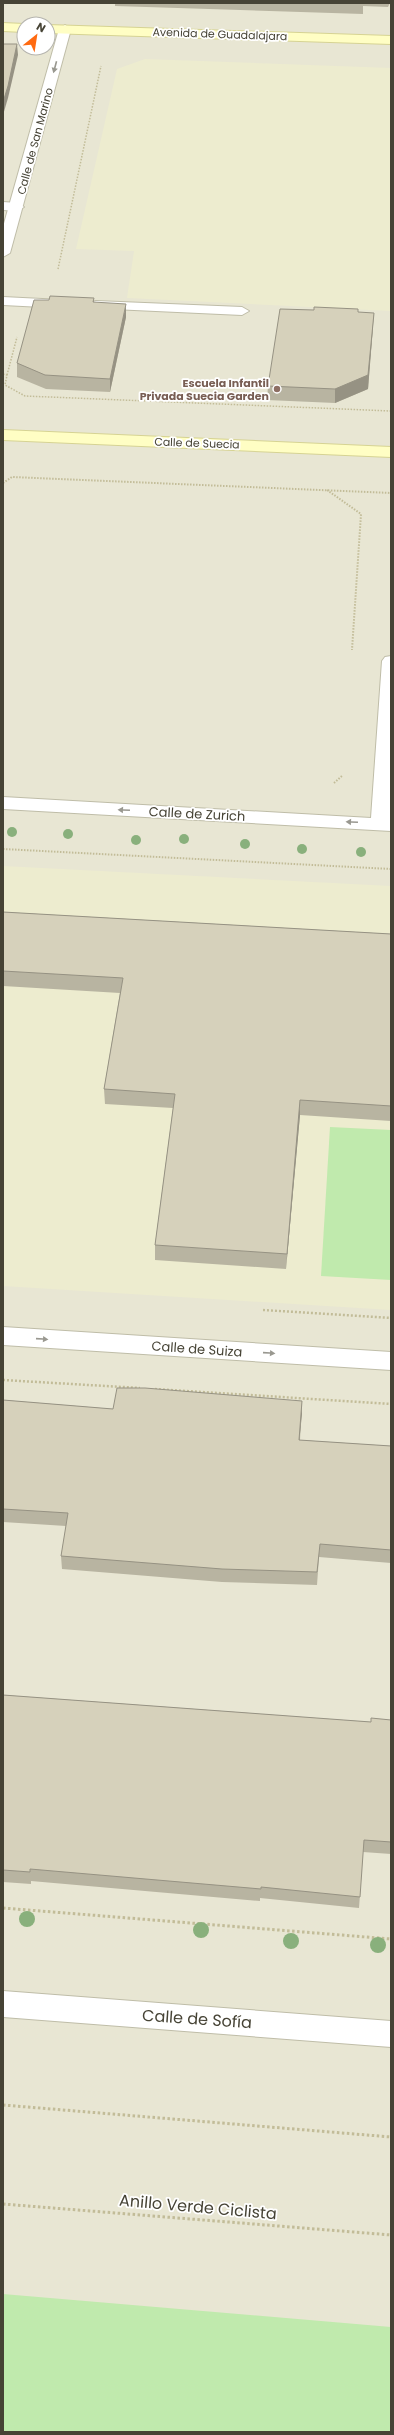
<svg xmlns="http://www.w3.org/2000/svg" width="394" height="2435" viewBox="0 0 394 2435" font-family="Poppins,sans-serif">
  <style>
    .residential { fill: #e8e6d3; fill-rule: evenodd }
    .education { fill: #edeccf }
    .green { fill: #c0eaad }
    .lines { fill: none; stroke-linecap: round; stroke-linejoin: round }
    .lane-casing { stroke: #bfbda8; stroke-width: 2 }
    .street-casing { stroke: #bfbda8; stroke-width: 2 }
    .secondary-casing { stroke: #d6d393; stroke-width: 2 }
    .path-far3 { stroke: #c2bc98; stroke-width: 1.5; stroke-dasharray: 1.5 1.5; stroke-linecap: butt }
    .path-far2 { stroke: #c2bc98; stroke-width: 2; stroke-dasharray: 1.5 1.5; stroke-linecap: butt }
    .path-far1 { stroke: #c2bc98; stroke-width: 2.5; stroke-dasharray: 2 2; stroke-linecap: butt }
    .path { stroke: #c2bc98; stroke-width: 3; stroke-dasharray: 2.5 2.5; stroke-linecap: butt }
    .lane { fill: #fff; fill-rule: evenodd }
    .street { fill: #fff; fill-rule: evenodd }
    .secondary { fill: #fffec4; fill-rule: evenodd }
    .tree { fill: #89b07c }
    .wall { fill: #b8b4a1 }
    .shaded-wall { fill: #969283 }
    .building { fill: #d6d1bb; stroke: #969283 }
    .oneway { fill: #999890 }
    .education-dot { fill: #8d6e63; stroke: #fff; stroke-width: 1.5 }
    .labels { text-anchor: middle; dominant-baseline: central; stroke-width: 3.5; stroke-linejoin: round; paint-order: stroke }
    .far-street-label { font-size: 11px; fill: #464335; stroke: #fff }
    .far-education-label { font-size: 11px; font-weight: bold; fill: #785e54; stroke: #fff; text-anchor: end }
    .street-label { font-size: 13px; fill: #464335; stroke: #fff }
    .near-street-label { font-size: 16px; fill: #464335; stroke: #fff }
  </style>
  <rect width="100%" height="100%" fill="#f3f2e6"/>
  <!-- residential -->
  <path class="residential" d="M3,3H391V2432H3ZM24,24H48V48H24Z"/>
  <!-- education -->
  <g class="education">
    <polygon points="145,59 391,68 391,311 127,298 134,251 76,249 117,69"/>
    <polygon points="3,866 391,886 391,1310 3,1286"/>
  </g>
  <!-- green -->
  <g class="green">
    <polygon points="330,1127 391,1130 391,1280 321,1276"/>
    <polygon points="3,2294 391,2327 391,2432 3,2432"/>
  </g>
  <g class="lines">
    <!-- lane casing -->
    <g class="lane-casing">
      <g id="lane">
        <polygon points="3,202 17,203 24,207 17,211 3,210"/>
        <polygon points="3,297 62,300 69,304 62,308 3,305"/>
        <polygon points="96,301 242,307 249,311 242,315 91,308 89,305 91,302"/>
      </g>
    </g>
    <!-- street casing -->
    <g class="street-casing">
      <g id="street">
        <polygon points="65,25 71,29 10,253 3,257 3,227 59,29"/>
        <polygon points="391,656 391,831 3,809 3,797 371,818 382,661 385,657"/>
        <polygon points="3,1327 391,1352 391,1370 3,1345"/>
        <polygon points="3,1991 391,2021 391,2047 3,2017"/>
      </g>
    </g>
    <!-- secondary casing -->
    <g class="secondary-casing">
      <g id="secondary">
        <polygon points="3,23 24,24 24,32 3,31"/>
        <polygon points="48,25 391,36 391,44 48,33"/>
        <polygon points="3,430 391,447 391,457 3,440"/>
      </g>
    </g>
    <!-- path-far3 -->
    <g class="path-far3">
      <polyline points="58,269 101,66"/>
      <polyline points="3,374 7,375 5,385 25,396 391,411"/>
      <polyline points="7,375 17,337"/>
    </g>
    <!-- path-far2 -->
    <g class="path-far2">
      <polyline points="3,483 12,477 391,493"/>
      <polyline points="327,490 361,514 352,650"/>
      <polyline points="334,783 342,776"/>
      <polyline points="3,849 391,869"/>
    </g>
    <!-- path-far1 -->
    <g class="path-far1">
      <polyline points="263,1310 391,1318"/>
      <polyline points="3,1380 140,1388"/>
      <polyline points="155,1389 391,1404"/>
    </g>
    <!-- path -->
    <g class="path">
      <polyline points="3,1908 391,1939"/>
      <polyline points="3,2105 391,2137"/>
      <polyline points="3,2204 391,2235"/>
    </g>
    <!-- lane -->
    <use href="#lane" class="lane"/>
    <!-- street -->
    <use href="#street" class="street"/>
    <!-- secondary -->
    <use href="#secondary" class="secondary"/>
  </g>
  <!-- trees -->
  <g class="tree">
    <circle cx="12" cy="832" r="5"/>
    <circle cx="68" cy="834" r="5"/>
    <circle cx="184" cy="839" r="5"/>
    <circle cx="136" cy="840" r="5"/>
    <circle cx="245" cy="844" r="5"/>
    <circle cx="302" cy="849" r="5"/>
    <circle cx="361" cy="852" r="5"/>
    <circle cx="27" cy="1919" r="8"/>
    <circle cx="201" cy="1930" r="8"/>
    <circle cx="291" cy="1941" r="8"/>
    <circle cx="378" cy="1945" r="8"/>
  </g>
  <!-- wall -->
  <g class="wall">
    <polygon points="115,3 390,3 388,7 363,6 363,14 115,6"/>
    <polygon points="94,298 94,302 126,317 110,392 46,389 17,377 17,363"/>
    <polygon points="358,312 373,327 368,389 335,403 267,400 268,386"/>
    <polygon points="3,912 391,934 391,1121 300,1115 286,1269 155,1260 155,1245 173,1108 105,1104 104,1089 120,993 3,986"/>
    <polygon points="3,1400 113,1409 302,1401 300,1440 391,1446 391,1563 319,1557 317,1585 222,1582 62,1569 61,1556 66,1526 3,1522"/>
    <polygon points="3,1695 371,1722 391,1720 391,1854 363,1852 359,1908 260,1898 260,1901 31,1881 31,1884 3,1882"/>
  </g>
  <!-- shaded-wall -->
  <g class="shaded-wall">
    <polygon points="17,44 18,55 8,98 3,115 3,102"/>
    <polygon points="126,304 126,317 110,392 110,379"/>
    <polygon points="374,313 368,389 335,403 335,389"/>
    <polygon points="300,1100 300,1115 286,1269 287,1254"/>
    <polygon points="302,1401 302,1414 298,1453"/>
  </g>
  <!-- building -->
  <g class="building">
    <polygon points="3,44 17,44 8,86 3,102"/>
    <polygon points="50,296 94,298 93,302 126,304 110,379 45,375 17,363 34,300 49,300"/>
    <polygon points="314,307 358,309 358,312 374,313 368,375 335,389 268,386 280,309 314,310"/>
    <polygon points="3,912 391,934 391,1106 300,1100 287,1254 155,1245 175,1094 104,1089 123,978 3,971"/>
    <polygon points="117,1388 145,1388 302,1401 299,1440 391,1446 391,1550 320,1544 317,1572 222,1569 61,1556 68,1513 3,1509 3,1400 113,1409"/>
    <polygon points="3,1695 371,1722 371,1718 391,1720 391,1842 364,1840 360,1897 261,1887 261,1889 30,1869 30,1872 3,1870"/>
  </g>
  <!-- one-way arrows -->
  <defs><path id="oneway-solid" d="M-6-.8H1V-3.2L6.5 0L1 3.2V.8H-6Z"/></defs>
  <g class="oneway">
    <use href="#oneway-solid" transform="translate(55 67) rotate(105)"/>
    <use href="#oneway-solid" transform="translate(124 810) rotate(-177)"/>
    <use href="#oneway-solid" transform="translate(352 822) rotate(-177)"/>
    <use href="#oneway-solid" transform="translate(42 1339) rotate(4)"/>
    <use href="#oneway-solid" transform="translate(269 1353) rotate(4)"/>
  </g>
  <!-- markers -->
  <circle class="education-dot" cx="277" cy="389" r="4"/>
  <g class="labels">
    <!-- far-street labels -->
    <g class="far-street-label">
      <text transform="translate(220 34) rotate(2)">Avenida de Guadalajara</text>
      <text transform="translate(35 141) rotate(-75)">Calle de San Marino</text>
      <text transform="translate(197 443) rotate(2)">Calle de Suecia</text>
    </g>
    <!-- far-education labels -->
    <g class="far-education-label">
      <text x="269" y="383">Escuela Infantil<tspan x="269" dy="13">Privada Suecia Garden</tspan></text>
    </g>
    <!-- street labels -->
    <g class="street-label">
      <text transform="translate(197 814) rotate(3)">Calle de Zurich</text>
      <text transform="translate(197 1349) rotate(4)">Calle de Suiza</text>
    </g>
    <!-- near-street labels -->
    <g class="near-street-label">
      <text transform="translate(197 2019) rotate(4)">Calle de Sofía</text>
      <text transform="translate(198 2207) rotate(5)">Anillo Verde Ciclista</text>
    </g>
  </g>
  <!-- border -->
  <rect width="394" height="2435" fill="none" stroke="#464335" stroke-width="8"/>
  <!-- north arrow -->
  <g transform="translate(36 36) rotate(30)"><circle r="19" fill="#ffffff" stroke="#b5b4ae"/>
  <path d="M0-3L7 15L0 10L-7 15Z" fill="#ff6a11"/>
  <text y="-6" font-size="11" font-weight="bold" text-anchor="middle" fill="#464335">N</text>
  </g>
</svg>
